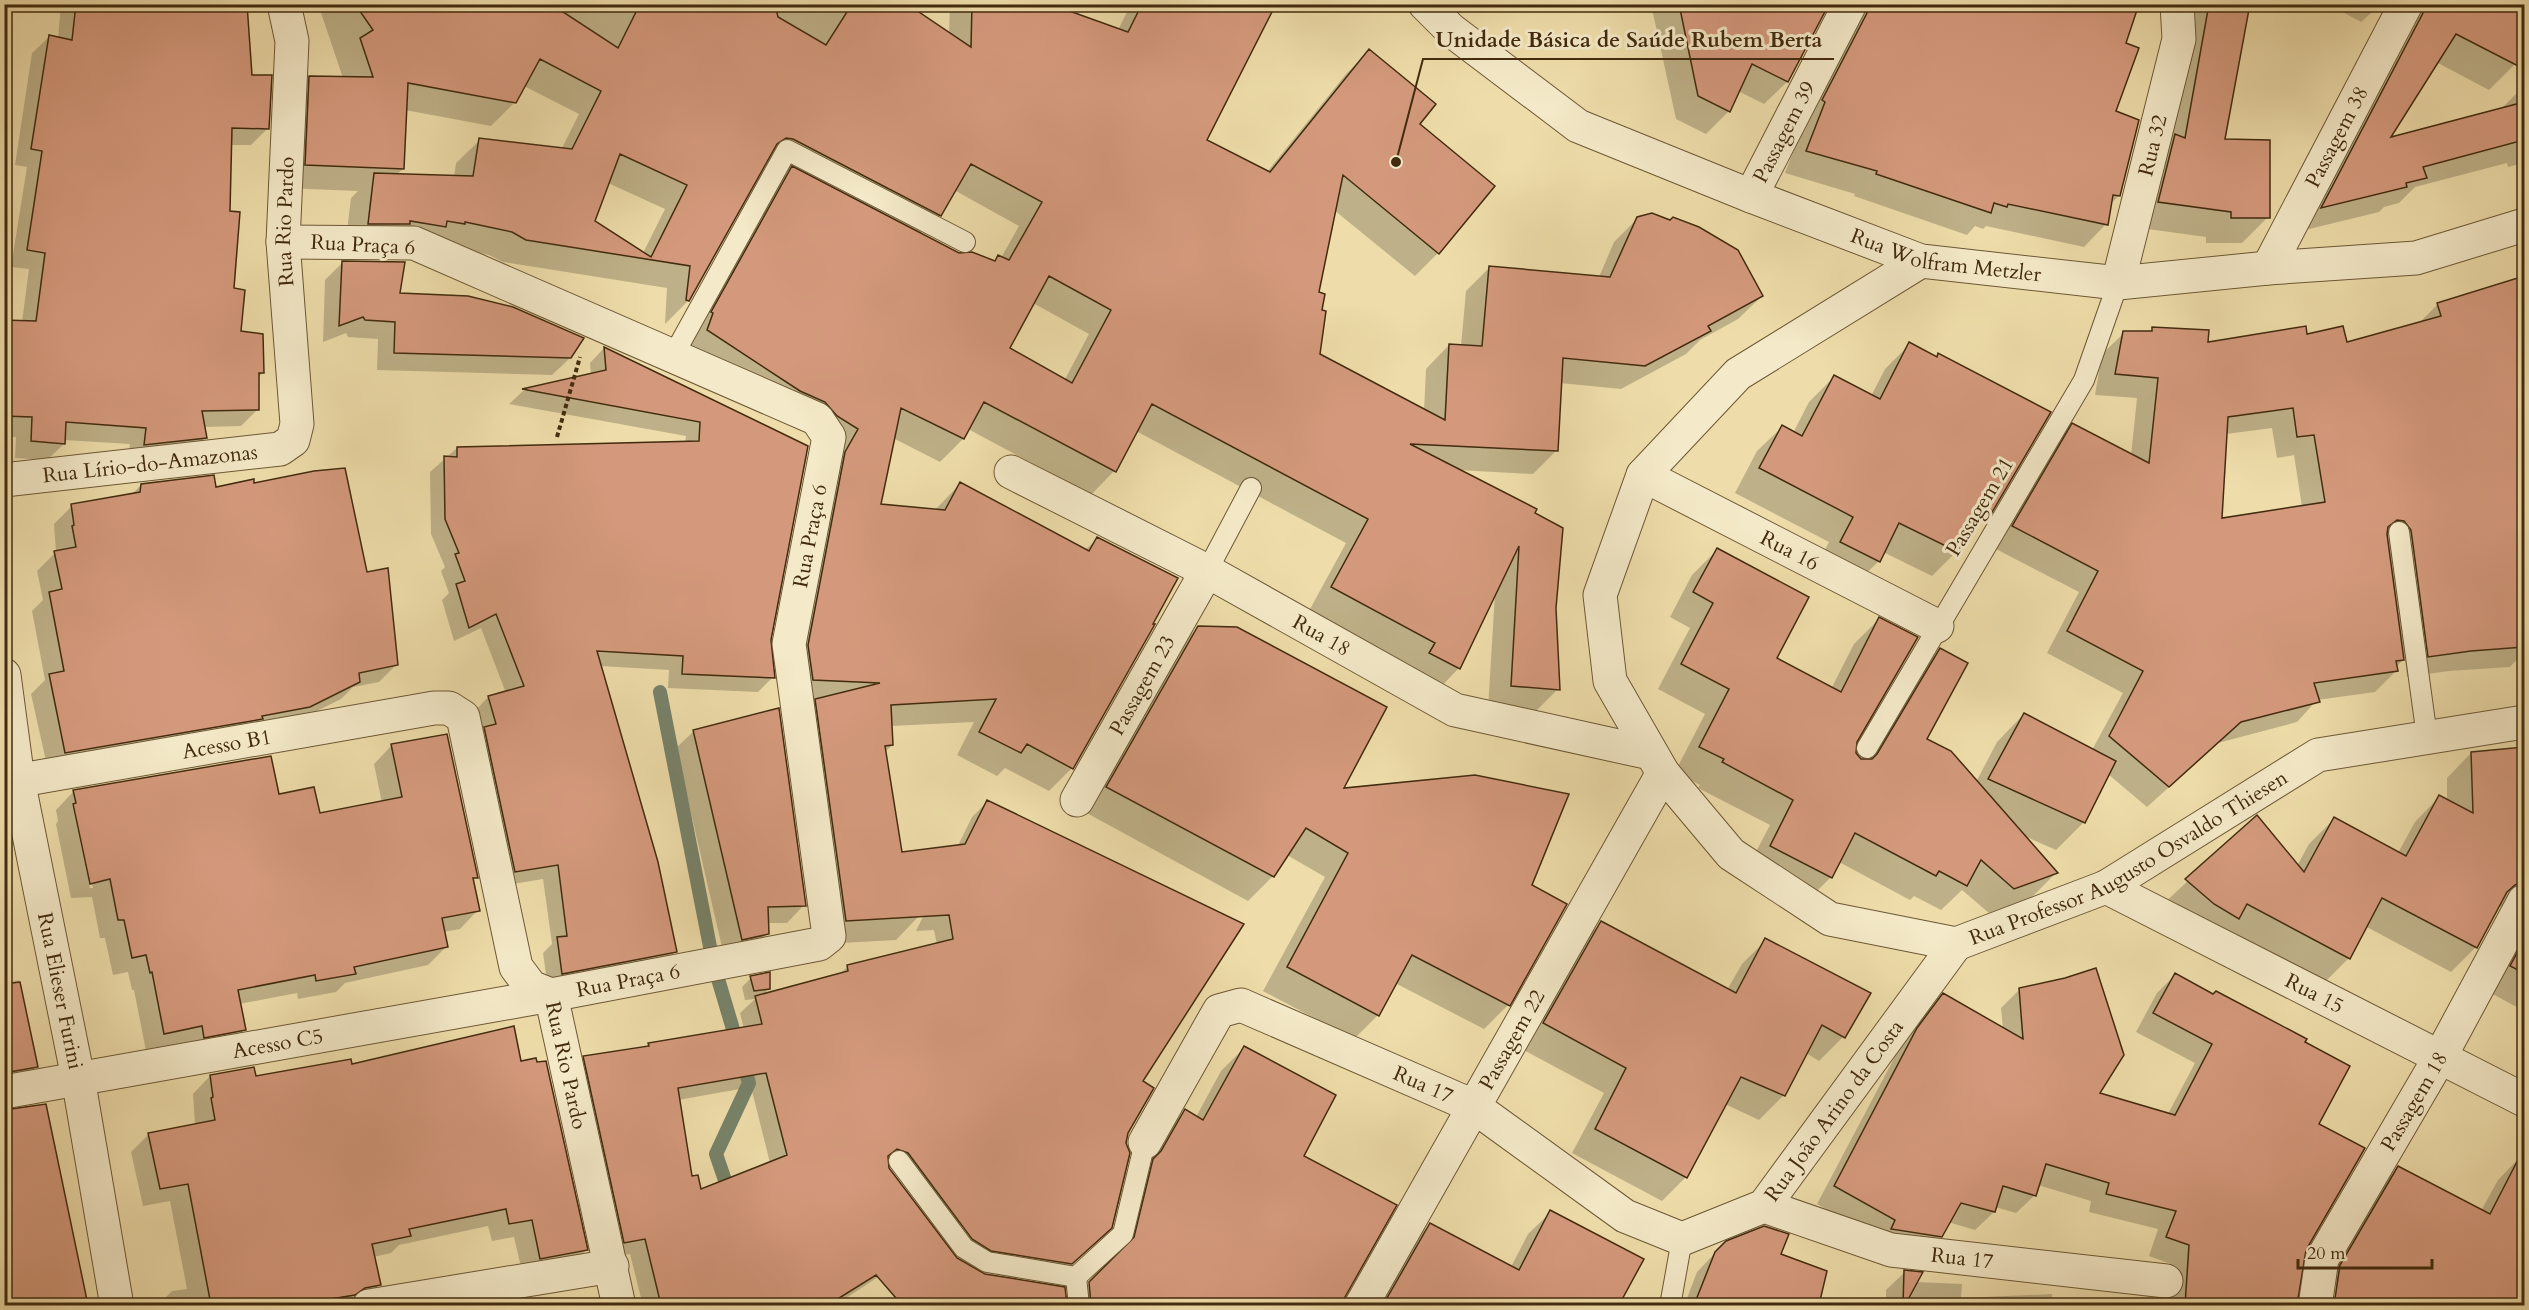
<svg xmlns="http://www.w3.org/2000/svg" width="2529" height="1310" viewBox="0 0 2529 1310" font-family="Cardo,serif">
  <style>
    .shadow { fill: #0003; fill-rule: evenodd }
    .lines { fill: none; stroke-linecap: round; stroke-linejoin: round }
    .stream { stroke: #778269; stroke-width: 14 }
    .building { fill: #d4997c; stroke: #422b0e; stroke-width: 1.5; fill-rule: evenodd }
    .lane-casing { stroke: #6d5835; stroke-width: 22 }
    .street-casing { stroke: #6d5835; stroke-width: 35 }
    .path { stroke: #422b0e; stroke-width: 4; stroke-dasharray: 4.5 3; stroke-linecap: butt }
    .lane { stroke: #f4e9c8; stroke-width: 20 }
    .street { stroke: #f4e9c8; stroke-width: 33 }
    .labels { text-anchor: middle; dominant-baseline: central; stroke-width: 6; stroke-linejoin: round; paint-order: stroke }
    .street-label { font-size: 21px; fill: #422b0e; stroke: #f4e9c8 }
    .leader { fill: none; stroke: #422b0e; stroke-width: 2 }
    .callout-dot { fill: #422b0e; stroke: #f4e9c8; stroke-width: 2 }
    .callout-label { font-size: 22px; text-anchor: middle; font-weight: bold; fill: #422b0e; stroke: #f4e9c8; stroke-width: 6; stroke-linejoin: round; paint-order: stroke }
  </style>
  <rect width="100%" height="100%" fill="#eda"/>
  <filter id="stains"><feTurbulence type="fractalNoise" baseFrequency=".00333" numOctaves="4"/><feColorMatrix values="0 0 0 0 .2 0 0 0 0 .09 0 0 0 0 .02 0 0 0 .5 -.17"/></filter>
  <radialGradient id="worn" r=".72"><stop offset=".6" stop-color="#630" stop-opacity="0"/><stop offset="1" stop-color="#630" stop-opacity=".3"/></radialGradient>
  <!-- shadow -->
  <g class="shadow">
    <polygon points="61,4 246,4 250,77 268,128 251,145 230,145 229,212 233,290 239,333 263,373 257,378 258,409 241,426 203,427 205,438 188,455 128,461 130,444 64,440 64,444 47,460 15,458 16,437 4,437 4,321 22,322 29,269 11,267 27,167 15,165 32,53 49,37 58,39"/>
    <path d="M318,4H904L949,34L950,4H1073L1072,14L1118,30L1131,4H1250L1205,141L1267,172L1346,74L1369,51L1418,125L1438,253L1415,276L1334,210L1317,294L1320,311L1318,354L1424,411L1426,369L1449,345L1461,346L1466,291L1489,268L1599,277L1614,242L1638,218L1762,296L1738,319L1700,340L1686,354L1621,389L1560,383L1556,451L1533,474L1458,470L1533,514L1555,608L1558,689L1535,712L1488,709L1495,593L1459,668L1436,692L1407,677L1412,666L1309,611L1346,543L1136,431L1114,471L1091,495L968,429L963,439L940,462L893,438L879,506L935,510L960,484L1085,550L1098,538L1072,768L1049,791L1005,768L997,776L957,755L974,722L891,726L892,745L885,752L901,854L919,916L896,940L823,944L790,703L836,453L802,425L684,353L769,191L788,172L765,161L688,301L665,324L667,288L503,262L489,255L442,245L345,247L351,198L358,191L283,188L286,101L310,78H343ZM524,86L579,114L561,150L480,140L456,163L454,177L396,175L403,169L405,110L491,126L515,102ZM608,183L665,209L643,253L593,221ZM954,190L1019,226L1001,258L999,257L993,262L959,254L920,234L939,215ZM1033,303L1089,334L1064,381L1008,348Z"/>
    <polygon points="1651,4 2137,4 2124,44 2114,112 2119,196 2110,204 2106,224 2084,247 1986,226 1983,229 1975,226 1967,235 1854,196 1855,194 1785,173 1803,125 1835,10 1826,7 1787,82 1764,104 1738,91 1728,112 1706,134 1676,119"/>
    <polygon points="2189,4 2249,4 2223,141 2268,217 2242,243 2206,243 2206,237 2133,227"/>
    <polygon points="2328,4 2524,4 2524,45 2515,64 2489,90 2436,62 2388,139 2500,110 2522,88 2524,90 2524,163 2508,167 2507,163 2415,187 2399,203 2384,207 2379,212 2297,232 2388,12 2378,10 2371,13 2361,22"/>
    <polygon points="342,263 399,295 570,358 552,375 377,370 378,339 348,337 346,333 323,342 325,280"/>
    <path d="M2524,274V520L2519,524L2524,599V652L2510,667L2449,671L2407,677L2405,658L2396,667V671L2375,692L2317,700L2297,722L2218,743L2147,807L2108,774L2084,822L2056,850L2022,835L2056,873L2031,898L1989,913L1962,890L1941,910L1914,896L1910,900L1839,862L1831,877L1806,902L1746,871L1770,825L1698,788L1700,785L1675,772L1705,714L1658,689L1690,628L1670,617L1692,575L1717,550L1775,659L1831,689L1854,644L1879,619L1855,741V754L1861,760H1865L1915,675L1940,650L1925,739L1976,782L1997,742L2024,714L2092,750L2123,693L2047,653L2079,592L1992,547L2052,446L2073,425L2131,456L2137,398L2095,395L2102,354L2124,333H2148L2153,329L2206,344L2306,336L2346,344L2418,324L2438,304L2519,279ZM2272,428L2277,458L2294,455L2302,507L2220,520L2226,434Z"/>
    <polygon points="1910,344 1936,358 1939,355 2049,413 1990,513 1964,538 1956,552 1932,576 1883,552 1879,561 1854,585 1816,567 1829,542 1735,493 1757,451 1782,427 1793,433 1809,402 1834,377 1871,396 1885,369"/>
    <polygon points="604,348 807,446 769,640 773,677 758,692 668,688 669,670 600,666 675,952 660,966 548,988 543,953 552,944 543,879 500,886 474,712 488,697 506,693 481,628 454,641 442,600 449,593 441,571 445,567 431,534 430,472 457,448 685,443 686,436 509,404 523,391 591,375 590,363"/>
    <polygon points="253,484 366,573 397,664 379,682 353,687 341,699 291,724 48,770 31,694 45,680 32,611 43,600 37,571 56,552 54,524 72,506 131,495 141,485 215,489"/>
    <polygon points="1198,627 1341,790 1530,886 1508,1005 1484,1029 1395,983 1378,1015 1354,1039 1263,991 1325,877 1287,855 1273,876 1248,901 1083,811 1174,652"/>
    <polygon points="694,731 804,905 787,923 767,923 767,934 750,952 724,956 676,748"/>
    <path d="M392,745L476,877L472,881L478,910L460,929L443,932L447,946L428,965L345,983L336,992L298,999L297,993L239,1004L244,1030L226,1048L146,1051L134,990H132L128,972L113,975L105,938H100L92,897L71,898L56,824L58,821L56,810L74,791L278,796L318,815L382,803L374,764ZM72,804H75L93,888H90Z"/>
    <polygon points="2524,748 2524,881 2517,879 2516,882 2524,884 2524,1011 2487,991 2507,909 2498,906 2476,947 2451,972 2365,926 2349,958 2324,983 2162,905 2257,817 2297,866 2309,844 2334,819 2398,853 2415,822 2439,797 2447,801 2447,778 2471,753"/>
    <path d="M987,802L1141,1082L1095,1243L1056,1279L971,1263L986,1248L1006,1195L943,1235L893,1169L886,1166L921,1249L834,1306H756L721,1247L724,1306H643L630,1254L609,1258L569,1072L584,1057L645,1048L649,1044L744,1029L740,1013L755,999L745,1000L742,987L751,978L769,989L761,996L839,975L848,966L937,945L934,930L916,931L972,817ZM751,1087L770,1163L700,1192L690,1178L678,1100Z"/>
    <polygon points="1601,923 1727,990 1742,964 1766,940 1843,1037 1819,1061 1806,1053 1783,1096 1759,1120 1725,1104 1686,1177 1662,1201 1572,1153 1604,1093 1520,1048 1577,947"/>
    <polygon points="4,948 11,982 19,980 37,1066 19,1084 4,1087"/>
    <polygon points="2175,975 2317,1124 2304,1249 2295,1306 2169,1306 2171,1264 2149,1256 2158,1229 2089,1212 2091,1201 2038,1185 2035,1195 2016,1213 1995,1207 1994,1212 1975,1230 1948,1222 1941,1236 1922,1255 1878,1239 1817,1204 1899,1049 1925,1014 1943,995 2003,1029 2001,1008 2020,989 2098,1094 2168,1114 2195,1063 2136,1032 2157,993"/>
    <polygon points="1244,1048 1302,1157 1343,1297 1341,1306 1067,1306 1112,1261 1131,1183 1163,1133 1186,1111 1196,1117 1221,1071"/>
    <polygon points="520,1063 586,1250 568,1267 523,1276 514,1237 492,1241 488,1226 399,1245 391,1253 373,1257 379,1285 362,1302 345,1306 157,1306 172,1291 187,1289 170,1201 143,1206 131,1152 149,1134 195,1125 193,1094 210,1076 255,1078 351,1066"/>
    <polygon points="4,1112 86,1304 85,1306 4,1306"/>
    <polygon points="2522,1155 2524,1156 2524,1306 2338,1306 2334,1261 2373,1193 2398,1168 2481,1211 2498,1180"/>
    <polygon points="1551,1212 1642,1259 1618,1306 1374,1306 1407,1247 1430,1225 1511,1267 1528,1234"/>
    <polygon points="1716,1252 1779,1255 1825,1271 1817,1306 1684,1306 1697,1272"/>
    <polygon points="967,1266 985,1275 1064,1289 1065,1306 926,1306"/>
    <polygon points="1905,1272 1916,1282 1962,1284 1961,1298 2052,1294 2052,1306 1886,1306 1886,1290"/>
  </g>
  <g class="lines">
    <!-- stream -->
    <polyline class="stream" points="660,692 713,962 749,1083 716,1154 730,1195"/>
  </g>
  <!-- building -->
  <g class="building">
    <polygon points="76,4 247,4 252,75 272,75 269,129 232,128 230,211 240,212 234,288 245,290 241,331 263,334 264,373 259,373 259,410 202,411 207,438 144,445 146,428 66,422 65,444 31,441 32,417 4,416 4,320 36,321 45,253 27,250 42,151 31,149 49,35 72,40"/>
    <path d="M355,4H551L618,48L640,4H775L778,17L826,45L852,4H907L971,47L972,4H1050L1128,32L1142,4H1276L1207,140L1270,172L1369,49L1436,104L1420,124L1495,186L1439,254L1343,175L1319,292L1325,294L1322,310L1326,311L1320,354L1445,420L1449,344L1482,346L1489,266L1610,277L1637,217L1652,213L1670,220L1673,217L1699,227L1738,250L1763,296L1708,326L1711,331L1645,366L1563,358L1558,451L1410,444L1537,509L1535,513L1563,528L1556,608L1560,690L1511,686L1519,546L1460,669L1429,653L1435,643L1331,587L1368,519L1152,404L1116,472L984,402L964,439L901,408L881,504L945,510L960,482L1089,551L1097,537L1178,578L1153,624H1155L1073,769L1027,744L1021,753L979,732L996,699L891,705L893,745L885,746L902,852L965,844L987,800L1244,924L1143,1081L1154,1088L1128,1133L1126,1143L1130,1153L1112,1228L1072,1264L991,1251L972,1239L908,1153L897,1149L888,1156L889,1168L957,1258L985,1274L1065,1287L1067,1305H902L876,1275L828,1305H661L645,1239L624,1243L583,1056L649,1046L648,1043L762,1024L755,996L848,971L847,965L953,939L949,915L846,921L815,699L880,683L813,680L808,645L845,452L858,429L837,416L825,402L800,391L707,330L713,313L711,312L792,166L959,253L972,252L995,261L998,255L1009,260L1042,202L971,164L941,216L793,139L786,138L777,144L689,301L686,300L690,266L526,240L512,232L465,222V224L447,221L446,227L410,221V224H368L374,173L473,176L479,138L572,149L601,91L540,59L516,103L408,83L404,169L305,165L309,76L373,77L360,38L373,30ZM620,154L687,185L651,257L595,221ZM1049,276L1111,310L1072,383L1010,348ZM766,1073L787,1155L701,1189L698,1175L692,1176L678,1088Z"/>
    <polygon points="1679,4 1829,4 1788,82 1752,64 1730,112 1698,96"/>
    <polygon points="1869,4 2139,4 2126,43 2139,48 2116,111 2139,120 2120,196 2113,195 2108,225 2008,204 2007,207 1994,203 1991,213 1876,174 1877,171 1806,151 1825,102 1822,100 1867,13"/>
    <polygon points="2209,4 2250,4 2225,139 2270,140 2270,218 2231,218 2231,212 2158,202 2175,134 2185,138"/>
    <polygon points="2425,4 2503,4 2524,16 2524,69 2456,34 2391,137 2524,102 2524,140 2423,167 2427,178 2406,183 2407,187 2321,208 2423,13"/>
    <polygon points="342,261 405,262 400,293 468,296 513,307 584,338 571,358 394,353 395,322 365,320 363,317 339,326"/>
    <path d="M2524,276V507L2519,508L2524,592V647L2471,651L2428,657L2411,530L2404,521L2397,520L2388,527L2387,534L2404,660L2396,661L2398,671L2314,683L2320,702L2241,722L2169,787L2109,736L2143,671L2067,631L2098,571L2012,526L2072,423L2149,463L2158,378L2115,374L2123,331H2152V327L2209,330L2208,342L2306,326L2307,334L2343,326L2347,342L2441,316L2437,303ZM2293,408L2297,437L2314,435L2325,502L2222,518L2228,417Z"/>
    <polygon points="1909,342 1937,357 1938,353 2051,412 1991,514 1980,509 1958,552 1899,523 1880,562 1840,542 1853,517 1759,468 1782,425 1802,436 1834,375 1880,399"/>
    <polygon points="604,347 808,446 771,640 775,678 682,674 683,656 597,651 658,862 677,952 562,974 557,937 567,936 558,865 515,872 484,727 496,724 488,696 524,686 496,614 469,628 456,584 465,581 455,554 459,553 445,519 444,456 457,457 457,447 699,441 700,422 522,389 606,370"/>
    <polygon points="345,468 367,572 388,568 398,665 359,673 360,682 310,707 262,716 263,719 65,753 49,674 64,671 49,592 62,589 54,551 76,547 72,526 74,525 71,504 140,492 141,484 214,475 216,487 254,479 254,483 314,471"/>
    <polygon points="1717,548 1809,597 1777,658 1841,692 1879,617 1918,637 1857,742 1856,753 1861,759 1872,759 1877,754 1940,648 1968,663 1927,739 1951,751 2058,873 2014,889 1981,860 1967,886 1939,871 1936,876 1855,833 1832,878 1770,846 1793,800 1722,762 1724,759 1699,747 1729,689 1681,664 1713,603 1693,592"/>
    <polygon points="1198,626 1237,627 1387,707 1344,788 1475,775 1569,794 1532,885 1567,904 1510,1006 1412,955 1379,1016 1287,967 1348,853 1306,828 1274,877 1106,787"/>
    <polygon points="779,708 806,906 768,907 769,934 742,940 693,730"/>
    <polygon points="2024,713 2116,761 2085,823 1988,779"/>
    <polygon points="447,734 478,878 473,878 480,911 442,918 448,947 354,967 356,974 316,981 315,975 238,990 246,1030 204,1038 202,1026 164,1034 152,972 150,973 146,955 132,958 124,920 118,920 110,879 90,884 73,804 76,803 73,790 271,756 279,794 314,787 320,813 402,797 391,744"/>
    <polygon points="2524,747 2524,882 2515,885 2507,892 2477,948 2382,898 2350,959 2247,904 2239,919 2214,904 2185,879 2257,815 2304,872 2334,817 2406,856 2439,795 2473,813 2471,752"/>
    <polygon points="1601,921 1736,993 1765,938 1871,993 1845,1038 1822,1025 1785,1096 1741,1077 1687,1178 1595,1129 1626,1068 1543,1023"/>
    <polygon points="2524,940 2524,973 2510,966"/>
    <polygon points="2096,968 2124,1055 2100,1093 2175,1115 2212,1044 2153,1013 2175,973 2213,994 2216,991 2307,1039 2305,1042 2350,1066 2319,1124 2365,1148 2306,1250 2297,1305 2185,1305 2189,1245 2166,1237 2176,1211 2106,1194 2109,1183 2046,1164 2036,1196 2003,1186 1995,1212 1961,1203 1942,1237 1891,1229 1895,1220 1834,1186 1917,1028 1943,993 2023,1039 2019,988 2065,978"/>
    <polygon points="770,972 770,989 754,991 750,976"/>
    <polygon points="20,982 38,1067 4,1073 4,984"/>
    <polygon points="514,1026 521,1061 536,1058 537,1062 546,1061 588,1250 540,1259 532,1220 509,1224 506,1209 409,1229 411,1236 372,1244 381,1285 365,1288 355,1295 294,1305 211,1305 188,1184 160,1189 148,1133 215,1120 211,1098 213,1097 210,1075 254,1067 256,1076 351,1059 352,1064"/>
    <polygon points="1244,1046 1336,1095 1304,1156 1397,1205 1345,1297 1342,1305 1091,1305 1089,1282 1134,1237 1153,1159 1161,1151 1185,1109 1203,1120"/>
    <polygon points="46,1104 88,1305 4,1305 4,1110"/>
    <polygon points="2524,1148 2524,1305 2334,1305 2340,1265 2398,1166 2490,1214"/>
    <polygon points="1550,1210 1644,1259 1619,1305 1383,1305 1430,1223 1519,1270"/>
    <polygon points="1764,1226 1789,1234 1781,1254 1827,1271 1819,1305 1694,1305 1715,1252 1726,1241"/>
    <polygon points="1904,1270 1923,1272 1905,1305 1903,1305"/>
  </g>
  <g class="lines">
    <!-- lane casing -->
    <g class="lane-casing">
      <g id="lane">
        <polyline points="673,356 787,150 965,242"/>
        <polyline points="2399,532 2427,737"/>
        <polyline points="1207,571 1251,488"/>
        <polyline points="1867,748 2084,380 2118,283"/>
        <polyline points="899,1161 964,1248 987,1262 1076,1277 1123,1234 1145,1142"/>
        <polyline points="1076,1277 1079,1306"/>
        <polyline points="1670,1306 1682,1239"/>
      </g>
    </g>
    <!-- street casing -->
    <g class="street-casing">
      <g id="street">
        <path id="s1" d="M1425,4L1451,30L1578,126L1751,196L1921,261L2118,283L2268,268L2416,258L2524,225"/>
        <path id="s2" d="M1751,196L1850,4"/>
        <path id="s3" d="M1921,261L1738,374L1643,475L1600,595L1610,681L1663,773L1731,854L1830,919L1956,944L2106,887L2318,755L2524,722"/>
        <path id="s4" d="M2268,268L2406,4"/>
        <path id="s5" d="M2118,283L2179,39L2177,4"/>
        <path id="s6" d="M1011,472L1207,571L1455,710L1650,753"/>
        <path id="s7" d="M1643,475L1937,626"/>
        <path id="s8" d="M4,480L280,449L293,440L297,424L283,242L292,41L284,4"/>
        <path id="s9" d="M4,675L18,780L78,1078L117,1306"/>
        <path id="s10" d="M4,783L434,708H449L463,717L516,967L531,987L551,995"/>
        <path id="s11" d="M1077,800L1207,571"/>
        <path id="s12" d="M2106,887L2524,1100"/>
        <path id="s13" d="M551,995L619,1306"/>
        <path id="s14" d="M4,1092L551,995L819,944L829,936L789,644L829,437L817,419L414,243L283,242"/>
        <path id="s15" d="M1145,1142L1219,1011L1241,1005L1473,1106L1625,1216L1682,1239L1764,1206L1956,944"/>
        <path id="s16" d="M1764,1206L1891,1250L2166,1281"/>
        <polyline points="369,1306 612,1266"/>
        <path id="s17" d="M1361,1306L1663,773"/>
        <path id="s18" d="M2315,1306L2322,1259L2440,1057L2524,901"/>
      </g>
    </g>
    <!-- path -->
    <polyline class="path" points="557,437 580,357"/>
    <!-- lane -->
    <use href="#lane" class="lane"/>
    <!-- street -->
    <use href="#street" class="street"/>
  </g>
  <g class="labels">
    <!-- street labels -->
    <g class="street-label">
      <text stroke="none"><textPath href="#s2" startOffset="72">Passagem 39</textPath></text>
      <text stroke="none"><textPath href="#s4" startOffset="148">Passagem 38</textPath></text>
      <text stroke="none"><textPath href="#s5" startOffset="142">Rua 32</textPath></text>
      <text stroke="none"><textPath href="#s8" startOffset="513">Rua Rio Pardo</textPath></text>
      <text transform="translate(363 245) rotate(3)">Rua Praça 6</text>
      <text stroke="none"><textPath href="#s1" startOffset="588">Rua Wolfram Metzler</textPath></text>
      <text stroke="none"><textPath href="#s8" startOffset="147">Rua Lírio-do-Amazonas</textPath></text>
      <text transform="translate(1980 507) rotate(-59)">Passagem 21</text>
      <text stroke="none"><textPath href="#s14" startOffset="1246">Rua Praça 6</textPath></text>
      <text stroke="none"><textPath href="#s7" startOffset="165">Rua 16</textPath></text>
      <text stroke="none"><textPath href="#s6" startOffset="351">Rua 18</textPath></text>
      <text stroke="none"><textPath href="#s11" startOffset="132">Passagem 23</textPath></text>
      <text stroke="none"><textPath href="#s10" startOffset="226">Acesso B1</textPath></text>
      <text stroke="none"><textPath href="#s3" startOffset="1220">Rua Professor Augusto Osvaldo Thiesen</textPath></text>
      <text stroke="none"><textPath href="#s14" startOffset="634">Rua Praça 6</textPath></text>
      <text stroke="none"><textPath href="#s9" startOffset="321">Rua Elieser Furini</textPath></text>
      <text stroke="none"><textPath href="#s12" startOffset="234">Rua 15</textPath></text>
      <text stroke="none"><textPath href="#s17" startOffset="306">Passagem 22</textPath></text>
      <text stroke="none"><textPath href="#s14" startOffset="278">Acesso C5</textPath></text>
      <text stroke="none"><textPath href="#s13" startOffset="72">Rua Rio Pardo</textPath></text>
      <text stroke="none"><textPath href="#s15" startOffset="372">Rua 17</textPath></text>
      <text stroke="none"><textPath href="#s18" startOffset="230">Passagem 18</textPath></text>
      <text stroke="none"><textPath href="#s15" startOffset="882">Rua João Arino da Costa</textPath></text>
      <text stroke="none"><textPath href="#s16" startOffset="206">Rua 17</textPath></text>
    </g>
  </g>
  <!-- callouts -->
  <path class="leader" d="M1396 162L1423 59H1834"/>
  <circle class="callout-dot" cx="1396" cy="162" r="6"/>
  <g class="callout-label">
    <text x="1629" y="47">Unidade Básica de Saúde Rubem Berta</text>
  </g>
  <!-- margin -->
  <rect width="2529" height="1310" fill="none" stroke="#eda" stroke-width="24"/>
  <rect x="6" y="6" width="2517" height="1298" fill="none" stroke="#422b0e" stroke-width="3"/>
  <rect x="12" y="12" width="2505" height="1286" fill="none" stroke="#422b0e" stroke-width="1.5"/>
  <!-- scale -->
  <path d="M2298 1259v9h134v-9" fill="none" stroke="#422b0e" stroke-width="3"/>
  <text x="2307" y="1259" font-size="18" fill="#422b0e" stroke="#f4e9c8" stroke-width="4.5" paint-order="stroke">20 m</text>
  <rect width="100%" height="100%" filter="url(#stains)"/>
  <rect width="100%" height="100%" fill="url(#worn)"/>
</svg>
